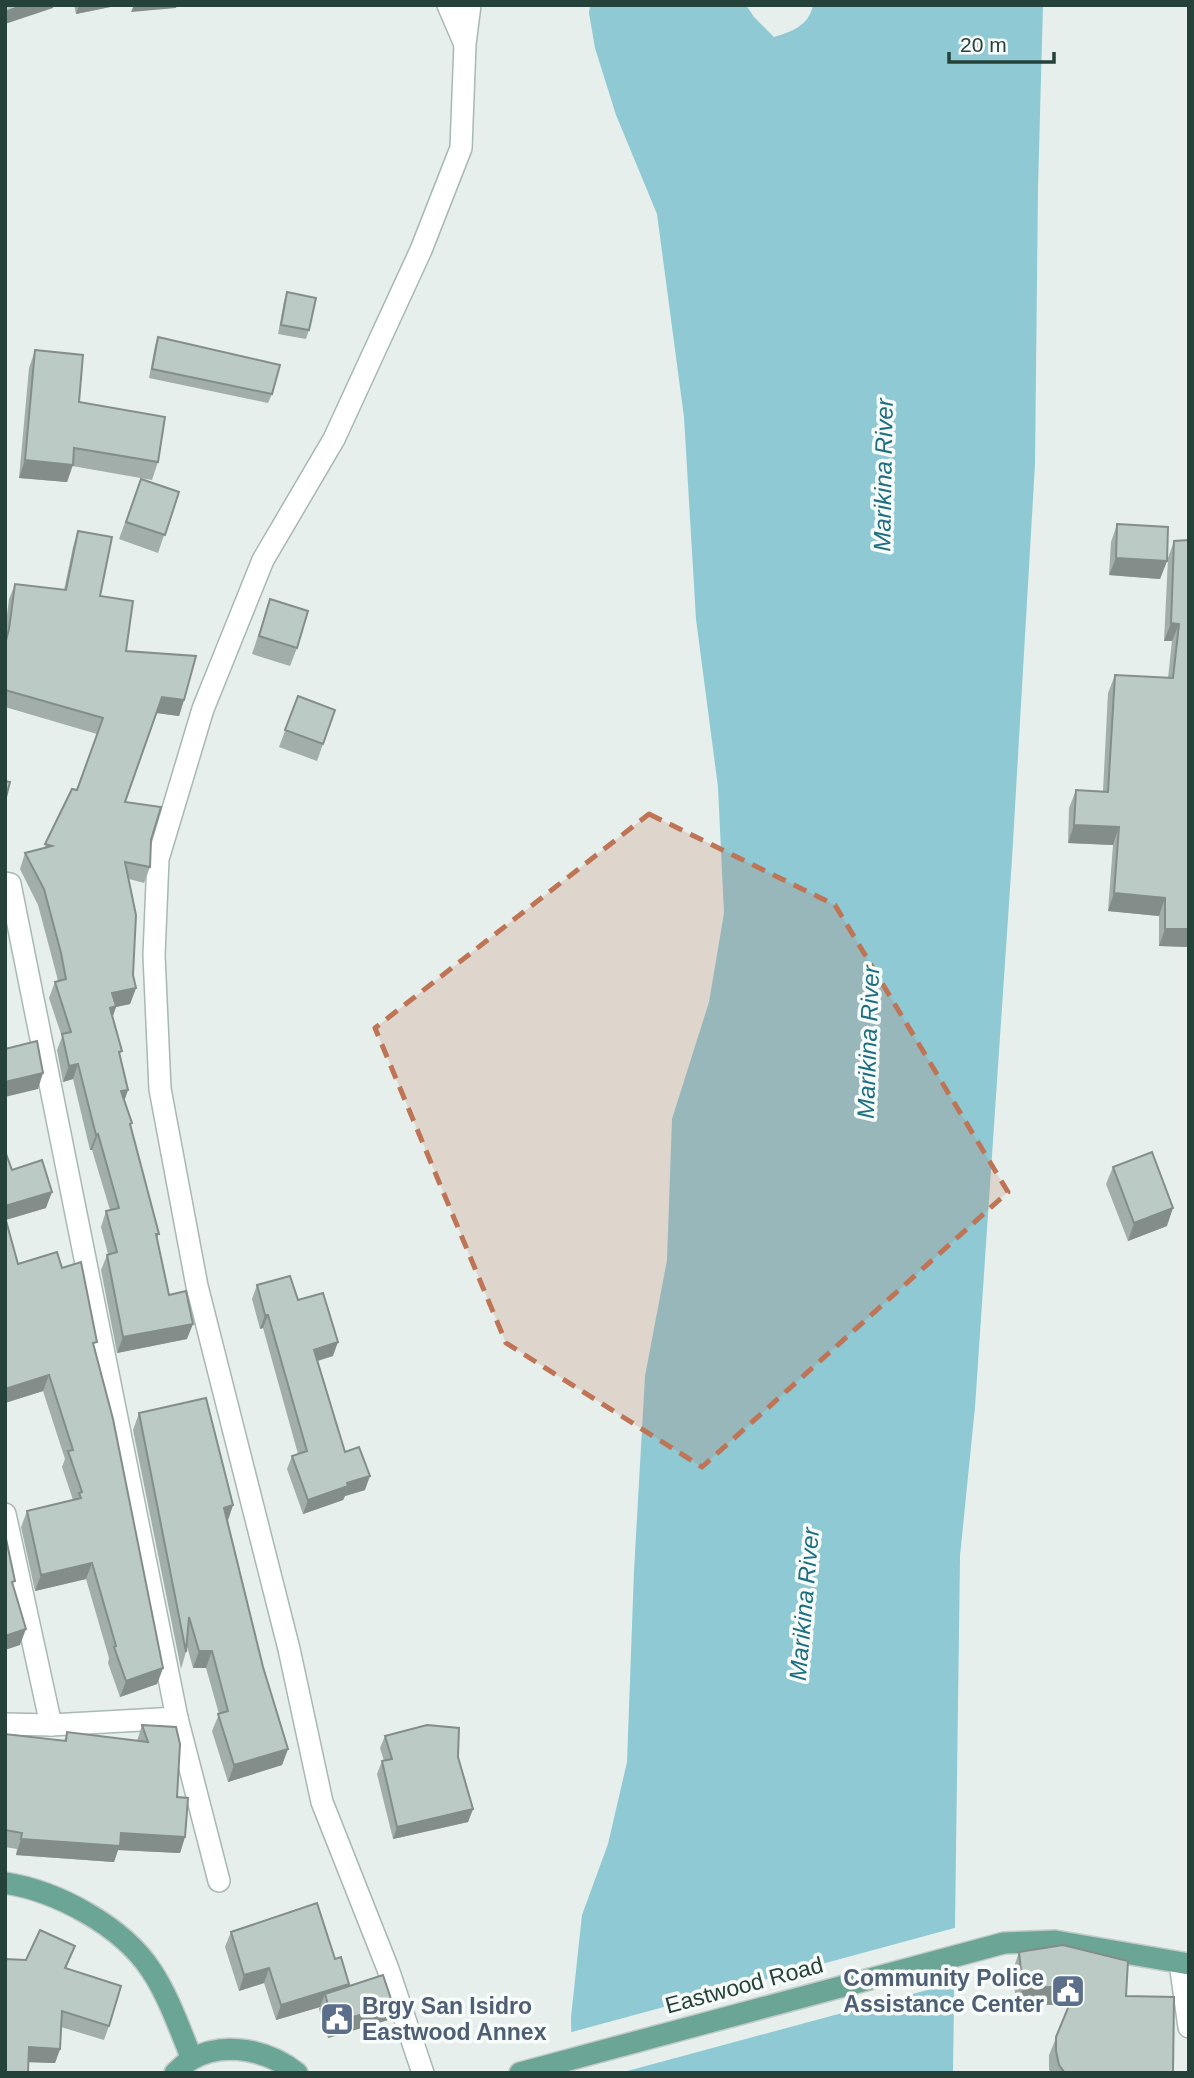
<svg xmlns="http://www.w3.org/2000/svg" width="1194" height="2078" viewBox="0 0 1194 2078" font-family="Arial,sans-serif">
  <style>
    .water { fill: #8ec9d4 }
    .pier { fill: #e6efeb }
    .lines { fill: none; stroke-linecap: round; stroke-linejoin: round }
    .minor-casing { stroke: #a8b8b2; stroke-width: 24 }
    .major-casing { stroke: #c2cac8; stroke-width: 24 }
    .minor { stroke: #fff; stroke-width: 21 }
    .major { stroke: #6aa596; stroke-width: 21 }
    .wall { fill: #a1aea9 }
    .shaded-wall { fill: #838d89 }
    .building { fill: #bbcac4; stroke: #838d89; stroke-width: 2 }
    .marked { fill: #c07456; fill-opacity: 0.2; stroke: #c07456; stroke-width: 5; stroke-dasharray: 14 9; stroke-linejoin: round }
    .labels { text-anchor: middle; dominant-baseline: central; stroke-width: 7; stroke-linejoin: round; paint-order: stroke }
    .service-label { font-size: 23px; font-weight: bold; fill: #4e5e75; stroke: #f7fbf9; text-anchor: end }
    .street-label { font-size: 23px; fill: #24423a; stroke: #f7fbf9 }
    .water-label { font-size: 24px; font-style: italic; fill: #1c6f80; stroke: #f7fbf9 }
  </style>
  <rect width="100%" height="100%" fill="#e6efeb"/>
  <!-- water -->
  <path class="water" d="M590,5H746L754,17L774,37C791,32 809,26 813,5H1043L1038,187L1035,464L1012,859L975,1407L960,1556L953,2073H572L571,2017L582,1915L608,1844L627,1762L634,1571L645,1376L667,1260L672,1119L709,1002L724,913L718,787L696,619L684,417L657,214L616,115L595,48L589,13Z"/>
  <!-- pier -->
  <polygon class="pier" points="958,1927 957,1982 620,2073 569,2073 568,2033"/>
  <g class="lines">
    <!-- minor casing -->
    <g class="minor-casing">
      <g id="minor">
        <polyline points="448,5 464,42"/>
        <polyline points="5,883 10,884 177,1718"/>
        <polyline points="5,1514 51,1725"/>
        <polyline points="5,1724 51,1725 177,1718 219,1881"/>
        <polyline points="1180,1963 1189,2027"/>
        <polyline points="423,2073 388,1969 322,1802 289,1649 197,1286 160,1089 154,955 158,859 203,709 263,560 334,439 421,250 461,148 465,44 470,5"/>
      </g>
    </g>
    <!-- major casing -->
    <g class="major-casing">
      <g id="major">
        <path d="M5,1883C57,1891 122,1926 151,1970C169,1997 180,2030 192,2059"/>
        <path d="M175,2073C181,2068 186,2062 192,2059C226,2040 269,2051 297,2073"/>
        <polyline points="520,2073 1004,1943 1055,1941 1189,1964"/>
      </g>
    </g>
    <!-- minor -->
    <use href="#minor" class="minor"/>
    <!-- major -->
    <use href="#major" class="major"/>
  </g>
  <!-- wall -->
  <g class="wall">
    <polygon points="74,5 120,5 76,14"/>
    <polygon points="287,292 309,330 306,339 278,334 284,301"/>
    <polygon points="158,337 272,394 268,403 149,378 155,346"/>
    <polygon points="35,350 79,402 158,462 152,480 72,466 67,482 19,478 29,368"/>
    <polygon points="141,479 179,492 158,553 119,539"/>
    <polygon points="1117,524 1167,561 1160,579 1109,575 1111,542"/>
    <polygon points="78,531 100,596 126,651 184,700 179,716 157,713 125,802 151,840 150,867 144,883 129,879 133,975 136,988 130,1004 116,1007 112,1017 128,1090 124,1100 159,1234 157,1239 169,1295 187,1339 117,1353 101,1270 107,1255 108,1254 101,1227 106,1211 110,1210 92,1150 90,1150 73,1079 63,1082 57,1050 62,1037 49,998 55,982 58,981 55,969 38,905 20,869 25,853 44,848 77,789 97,734 5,707 5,632 9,599 15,584 64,590 73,547"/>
    <polygon points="1189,540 1189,947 1159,946 1159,916 1108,911 1113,845 1068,843 1069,808 1076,790 1103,791 1108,693 1115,675 1168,678 1172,641 1164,641 1168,558 1174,541"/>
    <polygon points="270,599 297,648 290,666 252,654"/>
    <polygon points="298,696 335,710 317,761 279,747"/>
    <polygon points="5,1151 12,1170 46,1208 6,1220 18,1264 62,1268 95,1350 163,1668 157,1684 120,1697 108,1663 109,1658 86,1579 35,1591 21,1527 27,1511 73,1500 62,1467 65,1459 43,1391 5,1403"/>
    <polygon points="1113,1167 1167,1226 1128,1241 1106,1184"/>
    <polygon points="257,1285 298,1300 333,1356 318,1361 345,1452 365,1490 345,1496 343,1500 303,1514 287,1469 292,1456 298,1454 263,1328 260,1329 252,1299"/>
    <polygon points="139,1413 233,1505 228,1521 263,1667 288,1749 282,1765 228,1782 212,1731 219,1714 206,1668 193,1668 187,1646 186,1652 181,1669 133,1430"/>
    <polygon points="142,1725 177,1797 185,1837 180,1853 118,1850 114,1862 16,1855 17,1849 5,1847 5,1734 64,1741 67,1732 137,1741"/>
    <polygon points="385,1736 458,1757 473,1809 468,1822 393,1839 377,1774 382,1761 384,1761 380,1748"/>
    <polygon points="231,1932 335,1959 349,1984 349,1986 388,2020 328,2038 319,2009 320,2007 276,2020 264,1983 239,1991 225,1947"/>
    <polygon points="75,1946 66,1969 109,2026 104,2040 61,2027 60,2049 55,2063 28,2062 26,1960"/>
    <polygon points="1019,1952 1126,1996 1173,2073 1050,2073 1049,2069 1049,2055 1070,2004 1016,2006 1013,1970"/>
  </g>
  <!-- shaded-wall -->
  <g class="shaded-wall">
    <polygon points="24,5 54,5 53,8 5,24 5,12"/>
    <polygon points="79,5 120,5 76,14"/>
    <polygon points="134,5 177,5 176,8 131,12"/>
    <polygon points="25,460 73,465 67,482 19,478"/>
    <polygon points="1116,558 1167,561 1160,579 1109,575"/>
    <polygon points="1171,623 1179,624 1172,641 1164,641"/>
    <polygon points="162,697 184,700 179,716 156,713"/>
    <polygon points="1074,825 1119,827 1113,845 1068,843"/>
    <polygon points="1114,893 1165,898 1159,916 1108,911"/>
    <polygon points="1165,929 1189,929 1189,947 1159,946"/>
    <polygon points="136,988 130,1004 116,1007 111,1022 104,1024 112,993"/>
    <polygon points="78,1064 73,1079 63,1082 69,1066"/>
    <polygon points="43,1073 38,1089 5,1097 5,1082"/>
    <polygon points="128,1090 123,1105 121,1091"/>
    <polygon points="98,1134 92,1150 90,1150 96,1135"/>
    <polygon points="52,1192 46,1208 5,1220 5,1206"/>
    <polygon points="1173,1208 1167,1226 1128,1241 1134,1223"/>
    <polygon points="265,1315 268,1315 263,1328 260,1329"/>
    <polygon points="193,1324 187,1339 117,1353 123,1337"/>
    <polygon points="338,1342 333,1356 309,1363 314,1350"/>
    <polygon points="49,1375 43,1391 5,1403 5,1389"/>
    <polygon points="370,1476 365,1490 345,1496 343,1500 303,1514 308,1500 347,1483"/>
    <polygon points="233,1505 227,1522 224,1508"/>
    <polygon points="92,1563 86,1579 35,1591 41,1575"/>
    <polygon points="26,1629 20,1645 5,1650 5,1636"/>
    <polygon points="199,1651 212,1651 206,1668 193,1668"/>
    <polygon points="163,1668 157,1684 120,1697 126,1681"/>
    <polygon points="288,1749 282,1765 228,1782 234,1765"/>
    <polygon points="473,1809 468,1822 393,1839 397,1827"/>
    <polygon points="121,1833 185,1837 180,1853 118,1850 114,1862 16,1855 21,1839"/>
    <polygon points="269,1968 264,1983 239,1991 244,1975"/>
    <polygon points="349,1984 344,1999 325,1994 320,2007 276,2020 281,2005"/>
    <polygon points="1077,1986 1071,2004 1016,2006 1023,1988"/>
    <polygon points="393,2005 388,2020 328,2038 333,2023"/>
    <polygon points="29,2047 60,2049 55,2063 24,2062"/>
  </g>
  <!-- building -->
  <g class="building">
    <polygon points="5,5 24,5 5,12"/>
    <polygon points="287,292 316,298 309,330 281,325"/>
    <polygon points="158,337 280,365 272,394 152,369"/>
    <polygon points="35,350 83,355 79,402 165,417 158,462 74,448 73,465 25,460"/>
    <polygon points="141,479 179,492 165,535 126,522"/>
    <polygon points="1117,524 1168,527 1167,561 1116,558"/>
    <polygon points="78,531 112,537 100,596 133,601 126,651 196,656 184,700 162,697 125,802 161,807 151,840 150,867 125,862 136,915 133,975 136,988 112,993 116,1006 110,1008 122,1051 119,1052 128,1090 121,1091 132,1123 130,1124 159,1234 156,1234 169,1295 186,1291 193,1324 123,1337 107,1255 117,1252 106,1211 119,1208 98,1134 96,1135 78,1064 69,1066 62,1034 71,1032 55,982 66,979 61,953 44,889 25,853 52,846 45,844 72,789 77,790 103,718 5,690 5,644 9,629 15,584 66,590"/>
    <polygon points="1189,540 1189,929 1165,929 1165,898 1114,893 1119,827 1074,825 1076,790 1108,792 1115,675 1173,678 1179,624 1171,623 1174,541"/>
    <polygon points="270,599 308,611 297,648 259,636"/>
    <polygon points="298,696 335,710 323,744 285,730"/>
    <polygon points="5,781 10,782 5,801"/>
    <polygon points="37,1041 43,1073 5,1082 5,1049"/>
    <polygon points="5,1151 12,1170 42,1160 52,1192 5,1206"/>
    <polygon points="1152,1152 1173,1208 1134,1223 1113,1167"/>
    <polygon points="5,1217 18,1264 57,1252 62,1268 81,1262 97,1342 93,1343 113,1419 163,1668 126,1681 114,1647 116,1646 92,1563 41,1575 27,1511 81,1498 79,1493 82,1492 68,1451 73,1450 49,1375 5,1389"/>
    <polygon points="290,1276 298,1300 323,1293 338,1342 314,1350 345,1452 359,1447 370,1476 347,1483 348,1486 308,1500 292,1456 307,1451 268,1315 265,1315 257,1285"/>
    <polygon points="206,1398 233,1505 224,1508 263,1667 288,1749 234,1765 218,1714 228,1711 212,1651 199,1651 189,1617 186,1652 139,1413"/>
    <polygon points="5,1534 15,1581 12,1582 26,1629 5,1636"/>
    <polygon points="142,1725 176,1727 180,1744 177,1797 188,1798 185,1837 121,1833 120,1846 21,1839 22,1833 5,1830 5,1734 66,1741 67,1732 148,1742"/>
    <polygon points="427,1725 459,1728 458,1757 473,1809 397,1827 382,1761 392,1759 385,1736"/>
    <polygon points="317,1903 335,1959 341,1957 349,1984 281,2005 269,1968 244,1975 231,1932"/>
    <polygon points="40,1930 75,1946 65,1968 121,1986 109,2026 62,2011 60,2049 29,2047 28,2073 5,2073 5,1959 26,1960"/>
    <polygon points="1063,1945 1128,1961 1126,1996 1174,1997 1173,2073 1065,2073 1059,2065 1056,2051 1056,2037 1077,1986 1023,1988 1019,1952"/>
    <polygon points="383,1975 393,2005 333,2023 325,1994"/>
  </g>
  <!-- marked area -->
  <path class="marked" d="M649,814L835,905L1008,1192L702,1467L506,1343L375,1028Z"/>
  <!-- icons -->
  <defs>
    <g id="civic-square" transform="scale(1.75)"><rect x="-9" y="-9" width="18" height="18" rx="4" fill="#5c6f8a" stroke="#f7fbf9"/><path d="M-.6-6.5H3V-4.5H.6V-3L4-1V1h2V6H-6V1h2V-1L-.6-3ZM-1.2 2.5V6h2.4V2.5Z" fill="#fff"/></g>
  </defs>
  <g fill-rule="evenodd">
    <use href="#civic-square" x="1068" y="1991"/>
    <use href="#civic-square" x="337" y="2019"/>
  </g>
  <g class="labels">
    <!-- service labels -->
    <g class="service-label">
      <text x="1044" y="1978">Community Police<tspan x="1044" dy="26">Assistance Center</tspan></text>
      <text x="362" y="2006" text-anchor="start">Brgy San Isidro<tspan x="362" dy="26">Eastwood Annex</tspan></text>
    </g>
    <!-- street labels -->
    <g class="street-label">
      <text transform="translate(744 1985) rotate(-15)">Eastwood Road</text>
    </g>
    <!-- water labels -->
    <g class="water-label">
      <text transform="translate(883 475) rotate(-89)">Marikina River</text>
      <text transform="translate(868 1042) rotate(-88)">Marikina River</text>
      <text transform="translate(804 1604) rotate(-85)">Marikina River</text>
    </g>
  </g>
  <!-- border -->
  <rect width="1194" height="2078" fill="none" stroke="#24423a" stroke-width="14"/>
  <!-- scale -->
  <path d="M949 52v10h105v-10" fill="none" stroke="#24423a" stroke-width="3.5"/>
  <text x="960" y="52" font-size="21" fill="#24423a" stroke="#f7fbf9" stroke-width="5" paint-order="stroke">20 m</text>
</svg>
